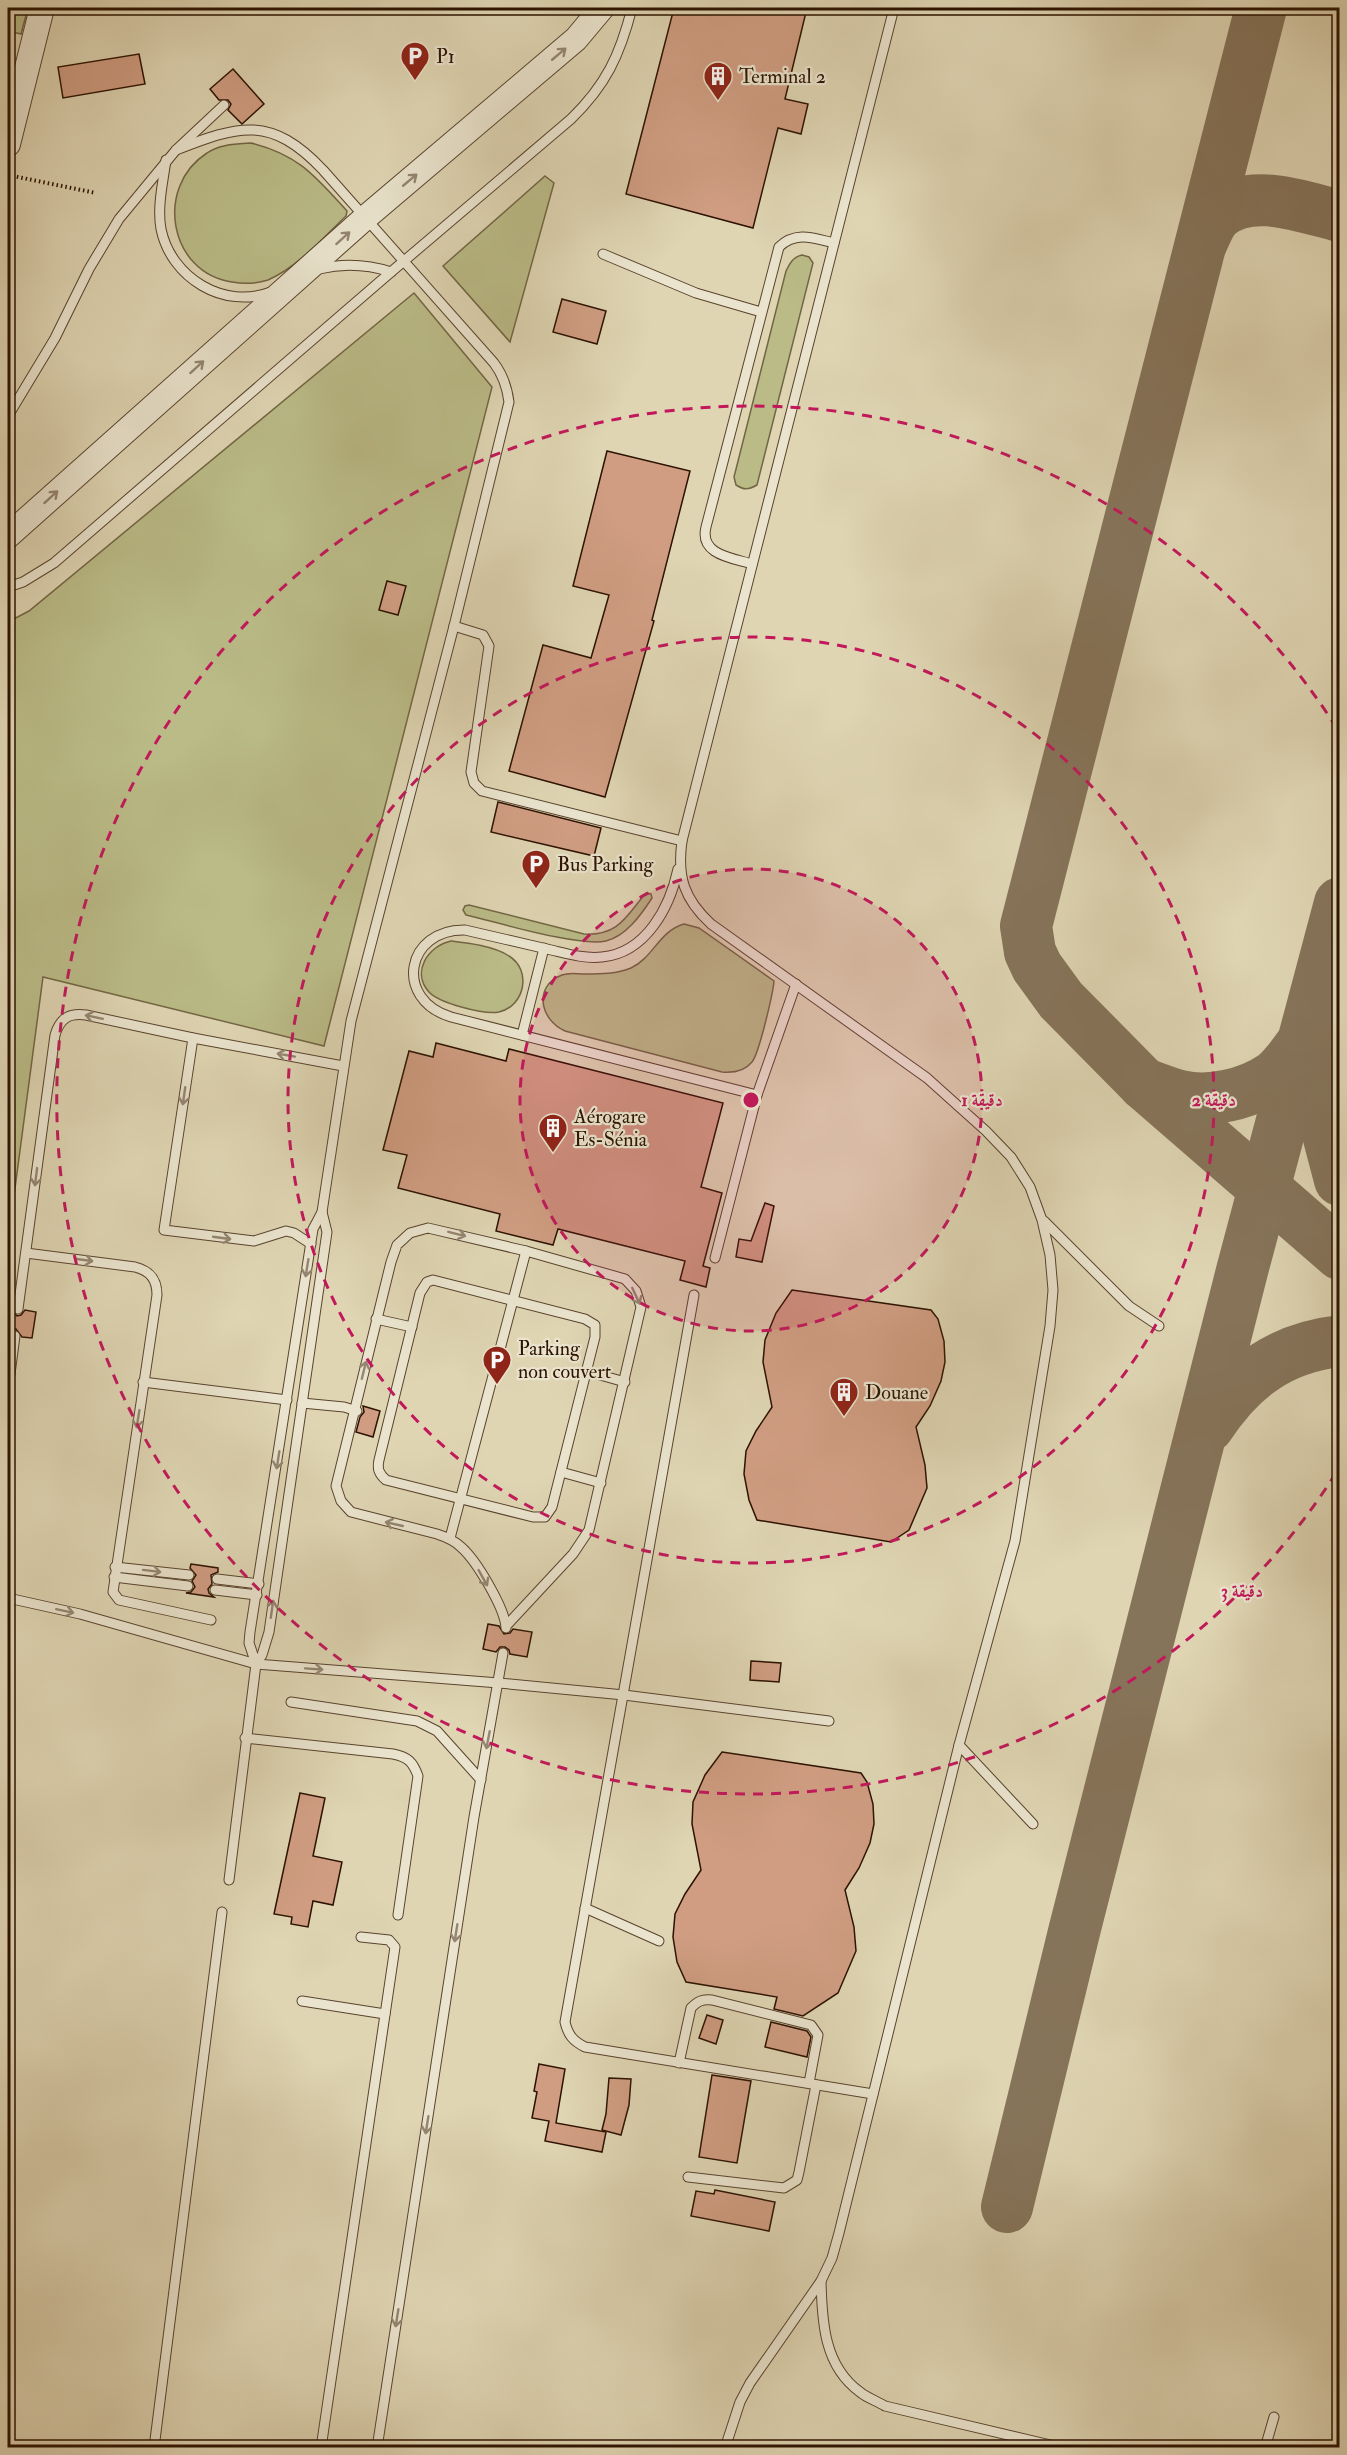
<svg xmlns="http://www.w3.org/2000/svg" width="1347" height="2455" viewBox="0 0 1347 2455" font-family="'IM FELL Double Pica',Amiri,serif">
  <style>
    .green { fill: #babb87; stroke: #736644; stroke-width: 1.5 }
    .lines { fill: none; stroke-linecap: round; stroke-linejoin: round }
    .taxiway { stroke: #86745a; stroke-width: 52 }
    .building { fill: #d09d82; stroke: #2c1200; stroke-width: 1.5 }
    .service-casing { stroke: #59432d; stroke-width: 11 }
    .tertiary-casing { stroke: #59432d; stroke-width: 26 }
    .path { stroke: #2c1200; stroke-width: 4; stroke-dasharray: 1.5 3; stroke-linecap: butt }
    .service { stroke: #eae4ce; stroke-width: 9 }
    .tertiary { stroke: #eae4ce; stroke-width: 24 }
    .oneway { stroke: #948671 }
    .ring { fill: none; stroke: #c2185b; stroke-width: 3; stroke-dasharray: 10 8 }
    .labels { text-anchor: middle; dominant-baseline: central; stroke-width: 4.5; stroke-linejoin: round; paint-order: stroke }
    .poi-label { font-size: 20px; fill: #2c1200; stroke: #eae4ce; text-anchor: start }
    .centre { fill: #c2185b; stroke: #eae4ce; stroke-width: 3 }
    .ring-label { font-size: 18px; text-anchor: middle; font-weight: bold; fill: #c2185b; stroke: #eae4ce; stroke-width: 4.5; stroke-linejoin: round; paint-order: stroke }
  </style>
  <rect width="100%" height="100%" fill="#dfd5b3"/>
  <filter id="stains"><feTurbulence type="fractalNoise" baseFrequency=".00333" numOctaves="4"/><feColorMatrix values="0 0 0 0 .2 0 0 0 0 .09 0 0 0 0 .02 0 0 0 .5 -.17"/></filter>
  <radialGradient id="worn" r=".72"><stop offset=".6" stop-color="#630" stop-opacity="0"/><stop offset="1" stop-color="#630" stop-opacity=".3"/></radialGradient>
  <!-- green -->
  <g class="green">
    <polygon points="8,8 28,8 21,34 8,31"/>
    <path d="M251,143C299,155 315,176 347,211L346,216C323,238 298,267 268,280C256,284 244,284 232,282C169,273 154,187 207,153C220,144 236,144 251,143Z"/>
    <polygon points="545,176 554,183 510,342 443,266"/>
    <path d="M802,255L809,257L813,263L757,485C748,490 744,490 736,485L734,477L786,271C790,263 793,257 802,255Z"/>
    <polygon points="414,293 492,387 324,1046 43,977 8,1241 8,622 29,611"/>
    <path d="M646,893L651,894L652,898C641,915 626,936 606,941C578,947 497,922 466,915L463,910L465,906L469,905L584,934C619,936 626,916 646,893Z"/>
    <path d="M684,924L699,928L774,981C773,993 759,1054 752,1062C744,1072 733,1073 722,1072L565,1031C540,1020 533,986 562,975C570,972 577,974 585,974C600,974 617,974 631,968C653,958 659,931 684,924Z"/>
    <path d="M451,941C468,943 494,946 509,956C532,970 525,1006 499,1012C484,1015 439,1003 429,992C411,972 428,946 451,941Z"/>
  </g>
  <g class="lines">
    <!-- taxiway -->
    <g class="taxiway">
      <polyline points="1261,8 1026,926 1030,952 1037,967 1061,1000 1144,1084 1340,1254"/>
      <path d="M1201,244C1205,235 1210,222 1217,215C1250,186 1303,207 1340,216"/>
      <polyline points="1320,1036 1324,1119 1340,1180"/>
      <path d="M1144,1084C1156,1088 1168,1093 1180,1096C1210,1103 1248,1094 1273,1077C1285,1068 1294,1054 1303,1042"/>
      <path d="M1208,1427C1241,1377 1279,1348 1340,1341"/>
      <polyline points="1007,2207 1074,1932 1242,1271 1340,903"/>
    </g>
  </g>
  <!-- building -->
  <g class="building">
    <polygon points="674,8 807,8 785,99 808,104 801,134 778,128 753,228 626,194"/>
    <polygon points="139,54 145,84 63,98 58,67"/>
    <polygon points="233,69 264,104 242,124 228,110 231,104 228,100 219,100 210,89"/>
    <polygon points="562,299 606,311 597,344 553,332"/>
    <polygon points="607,451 690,471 652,620 654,621 605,797 509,771 543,645 591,658 609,595 573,586"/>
    <polygon points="387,581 406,586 398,615 379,610"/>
    <polygon points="498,802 601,828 594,856 491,832"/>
    <polygon points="436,1043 506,1061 509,1049 723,1103 701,1187 722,1193 703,1266 710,1268 706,1287 680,1280 685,1261 558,1229 553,1245 496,1231 500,1214 398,1188 407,1155 383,1150 409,1051 433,1057"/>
    <polygon points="765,1203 774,1206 762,1262 736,1257 739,1239 751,1241"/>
    <polygon points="792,1290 931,1310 938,1319 944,1341 945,1362 941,1381 930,1406 916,1427 925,1465 927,1488 909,1530 891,1542 757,1520 749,1500 744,1474 746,1451 756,1431 772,1407 763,1362 765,1340 776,1313"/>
    <polygon points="10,1308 17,1316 21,1315 25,1310 36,1312 32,1338 22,1337 16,1329 12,1330 8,1335"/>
    <polygon points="363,1406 380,1411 373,1437 356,1432 360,1417 364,1412"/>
    <polygon points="191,1564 218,1568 218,1572 211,1575 212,1584 208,1589 209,1593 214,1597 186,1593 191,1592 195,1587 192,1581 196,1575 190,1568"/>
    <polygon points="488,1624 499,1626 504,1634 510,1633 513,1629 532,1632 527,1657 510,1654 509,1650 505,1647 500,1647 496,1652 483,1649"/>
    <polygon points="751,1661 781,1663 779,1682 750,1680"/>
    <polygon points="722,1752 861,1773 867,1782 873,1804 874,1824 870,1843 859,1868 845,1890 854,1927 856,1951 838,1993 803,2016 774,2009 777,1997 686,1982 677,1962 673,1937 675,1914 685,1894 701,1870 692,1824 693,1802 705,1775"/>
    <polygon points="300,1793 325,1798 313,1856 342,1862 333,1905 313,1901 308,1927 291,1924 292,1917 274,1914"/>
    <polygon points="707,2015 723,2020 716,2044 699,2038"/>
    <polygon points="771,2022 807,2031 811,2037 807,2057 765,2047"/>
    <polygon points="539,2064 565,2069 556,2123 606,2132 602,2152 545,2141 549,2121 532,2118 537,2092 534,2091"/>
    <polygon points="712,2075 751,2081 737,2163 699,2157"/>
    <polygon points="609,2078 631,2079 629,2105 621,2135 602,2130 606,2114"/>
    <polygon points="715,2190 775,2202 769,2231 691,2216 696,2191 714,2194"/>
  </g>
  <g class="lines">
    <!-- service casing -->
    <g class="service-casing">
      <g id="service">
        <path d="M176,150C239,125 271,115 323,170L494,363C503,375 507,386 509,402L454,626L351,1021L322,1212L313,1229L250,1632L249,1643L256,1664"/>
        <path d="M166,160C163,182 157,207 161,229C171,278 224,310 271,292"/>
        <polyline points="603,254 696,293 761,312"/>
        <path d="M319,269C344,263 366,264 391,272"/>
        <polyline points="8,416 55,338 89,269 119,219 176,150 224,105"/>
        <path d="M752,564C733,558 699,555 706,527L779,247C796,231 813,238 834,243"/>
        <path d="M8,587L23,582L54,563L391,272L571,119C606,85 620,55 632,8"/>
        <polyline points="454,626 483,635 489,646 471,772 474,783 482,791 682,841"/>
        <path d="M678,869C670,907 646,953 602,957C583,959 565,953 547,949C520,943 492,936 465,930C406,929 393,999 451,1017L757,1095"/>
        <polyline points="522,1035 544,948"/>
        <polyline points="193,1038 164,1230 254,1241 286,1231 294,1233 311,1244"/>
        <polyline points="1044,1221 1129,1306 1159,1326"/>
        <path d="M26,1253L135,1267C150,1271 157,1279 157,1295L113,1592L119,1600L211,1620"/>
        <polyline points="715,1258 757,1095 796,984"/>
        <path d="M433,1280L585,1319L595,1325V1337L552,1507L545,1517H533L386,1480C379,1474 377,1469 379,1460L420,1293L427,1282Z"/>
        <path d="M694,1295L565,2022C568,2035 573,2041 585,2047L873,2094"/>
        <path d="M18,1309L55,1035C60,1018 69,1013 86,1015L193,1038L343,1066"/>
        <polyline points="376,1319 412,1327"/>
        <polyline points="586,1371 625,1382"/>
        <polyline points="143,1382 287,1400"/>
        <polyline points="8,1389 15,1336"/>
        <polyline points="302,1403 344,1407 357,1411"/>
        <polyline points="561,1472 601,1483"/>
        <polyline points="450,1538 526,1251"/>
        <polyline points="115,1567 189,1575"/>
        <polyline points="114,1577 188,1586"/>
        <polyline points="217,1579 259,1584"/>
        <polyline points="215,1590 257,1595"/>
        <polyline points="8,1598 80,1614 256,1664 499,1683 624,1695 829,1721"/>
        <path d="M506,1628C505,1608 476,1560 461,1547C454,1540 446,1537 437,1534L351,1512L341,1501L336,1486L391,1262L397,1245L410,1233L428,1228L526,1251L625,1279L636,1291L641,1307L589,1530L573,1554L507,1625"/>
        <polyline points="291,1702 417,1721 437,1731 481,1780"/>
        <path d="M245,1738L393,1754C408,1757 413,1762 418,1776L398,1915"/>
        <polyline points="959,1745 1033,1824"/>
        <polyline points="229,1880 256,1664 262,1655 269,1632 327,1232 322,1212"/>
        <polyline points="585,1908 659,1941"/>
        <polyline points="302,2001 385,2014"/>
        <path d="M679,2063L691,2008C698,2001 702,1999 712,2000L811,2025L818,2035L809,2083"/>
        <polyline points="688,2177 784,2188 797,2180 799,2172 816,2085"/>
        <path d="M821,2281C822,2322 824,2366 860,2392C867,2398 877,2401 885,2406L1063,2448"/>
        <polyline points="154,2448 222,1912"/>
        <polyline points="321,2448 395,1947 389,1940 361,1937"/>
        <polyline points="377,2448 474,1817 503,1653"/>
        <path d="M725,2448L740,2402L750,2383L821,2281L832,2258L839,2233L959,1745L1015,1541L1050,1326L1053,1290L1050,1255L1042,1220L1030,1187L1011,1157L986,1131L927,1078L711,924C684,899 677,877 682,841L894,8"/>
        <polyline points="1265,2448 1274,2417"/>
      </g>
    </g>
    <!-- tertiary casing -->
    <g class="tertiary-casing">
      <g id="tertiary">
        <polyline points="8,144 42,8"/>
        <polyline points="8,536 365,218 576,39 602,8"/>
      </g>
    </g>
    <!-- path -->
    <polyline class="path" points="8,175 96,193"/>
    <!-- service -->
    <use href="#service" class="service"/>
    <!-- tertiary -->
    <use href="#tertiary" class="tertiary"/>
  </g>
  <!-- one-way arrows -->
  <defs><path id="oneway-shaft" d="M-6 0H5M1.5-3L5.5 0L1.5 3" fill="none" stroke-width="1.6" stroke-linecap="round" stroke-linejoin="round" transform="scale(1.5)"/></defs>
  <g class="oneway">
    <use href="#oneway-shaft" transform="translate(559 54) rotate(-40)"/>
    <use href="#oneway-shaft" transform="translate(410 180) rotate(-40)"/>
    <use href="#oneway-shaft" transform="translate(343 238) rotate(-42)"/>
    <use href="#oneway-shaft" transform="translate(197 367) rotate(-42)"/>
    <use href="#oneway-shaft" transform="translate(51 497) rotate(-42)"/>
    <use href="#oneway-shaft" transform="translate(94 1017) rotate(-168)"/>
    <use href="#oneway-shaft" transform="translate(286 1055) rotate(-170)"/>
    <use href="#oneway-shaft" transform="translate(184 1096) rotate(98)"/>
    <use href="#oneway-shaft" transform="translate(36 1177) rotate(97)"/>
    <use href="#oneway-shaft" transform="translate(457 1234) rotate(14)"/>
    <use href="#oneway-shaft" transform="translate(222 1238) rotate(8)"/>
    <use href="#oneway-shaft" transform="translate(84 1260) rotate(8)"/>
    <use href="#oneway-shaft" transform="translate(307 1268) rotate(99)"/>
    <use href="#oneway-shaft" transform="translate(636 1296) rotate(65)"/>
    <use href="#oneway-shaft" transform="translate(364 1370) rotate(-76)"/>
    <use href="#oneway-shaft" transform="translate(138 1419) rotate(99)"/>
    <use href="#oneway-shaft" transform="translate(278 1460) rotate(99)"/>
    <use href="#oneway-shaft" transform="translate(394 1524) rotate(-167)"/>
    <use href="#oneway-shaft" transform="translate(152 1571) rotate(7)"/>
    <use href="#oneway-shaft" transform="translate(483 1578) rotate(61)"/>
    <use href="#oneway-shaft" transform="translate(272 1609) rotate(-82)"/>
    <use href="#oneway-shaft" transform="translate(65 1611) rotate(12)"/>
    <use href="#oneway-shaft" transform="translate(314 1669) rotate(4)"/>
    <use href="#oneway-shaft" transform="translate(488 1740) rotate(101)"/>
    <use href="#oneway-shaft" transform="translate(456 1933) rotate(99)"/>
    <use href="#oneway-shaft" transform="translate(427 2125) rotate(99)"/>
    <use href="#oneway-shaft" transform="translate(397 2318) rotate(99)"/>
  </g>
  <!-- distance rings -->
  <circle cx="751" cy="1100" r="231" fill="#c2185b" fill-opacity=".12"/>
  <g class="ring">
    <circle cx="751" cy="1100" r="231"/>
    <circle cx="751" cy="1100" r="463"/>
    <path d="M1336 1473A694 694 0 1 1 1336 727"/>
  </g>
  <!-- icons -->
  <defs>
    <g id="parking-pin" transform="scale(1.5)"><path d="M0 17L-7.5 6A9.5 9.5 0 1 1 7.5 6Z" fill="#8f2418" stroke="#eae4ce"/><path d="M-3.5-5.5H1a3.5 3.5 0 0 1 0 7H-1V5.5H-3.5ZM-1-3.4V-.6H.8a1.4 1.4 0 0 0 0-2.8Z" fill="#fff"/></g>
    <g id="building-pin" transform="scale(1.5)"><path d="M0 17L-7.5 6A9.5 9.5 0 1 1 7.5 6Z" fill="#8f2418" stroke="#eae4ce"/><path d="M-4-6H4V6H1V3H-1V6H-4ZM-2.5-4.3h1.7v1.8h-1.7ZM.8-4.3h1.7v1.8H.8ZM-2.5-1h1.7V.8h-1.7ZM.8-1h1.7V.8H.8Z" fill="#fff"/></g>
  </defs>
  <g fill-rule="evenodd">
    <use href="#parking-pin" x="415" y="56"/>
    <use href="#building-pin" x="718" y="76"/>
    <use href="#parking-pin" x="536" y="864"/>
    <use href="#building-pin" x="553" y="1128"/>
    <use href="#parking-pin" x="497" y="1360"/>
    <use href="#building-pin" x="844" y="1392"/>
  </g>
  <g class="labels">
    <!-- poi labels -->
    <g class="poi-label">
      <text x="436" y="56">P1</text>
      <text x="739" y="76">Terminal 2</text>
      <text x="557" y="864">Bus Parking</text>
      <text x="574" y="1116">Aérogare<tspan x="574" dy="23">Es-Sénia</tspan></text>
      <text x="518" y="1348">Parking<tspan x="518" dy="23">non couvert</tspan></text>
      <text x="865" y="1392">Douane</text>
    </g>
  </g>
  <circle cx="751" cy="1100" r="9" class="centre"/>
  <g class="ring-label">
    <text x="982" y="1106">1 دقيقة</text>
    <text x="1214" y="1106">2 دقيقة</text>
    <text x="1242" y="1597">3 دقيقة</text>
  </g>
  <!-- margin -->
  <rect width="1347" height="2455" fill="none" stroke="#dfd5b3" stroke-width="30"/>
  <rect x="9" y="9" width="1329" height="2437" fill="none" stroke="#2c1200" stroke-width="3"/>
  <rect x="15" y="15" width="1317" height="2425" fill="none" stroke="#2c1200" stroke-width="1.5"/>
  <rect width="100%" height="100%" filter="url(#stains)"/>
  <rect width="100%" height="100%" fill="url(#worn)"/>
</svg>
